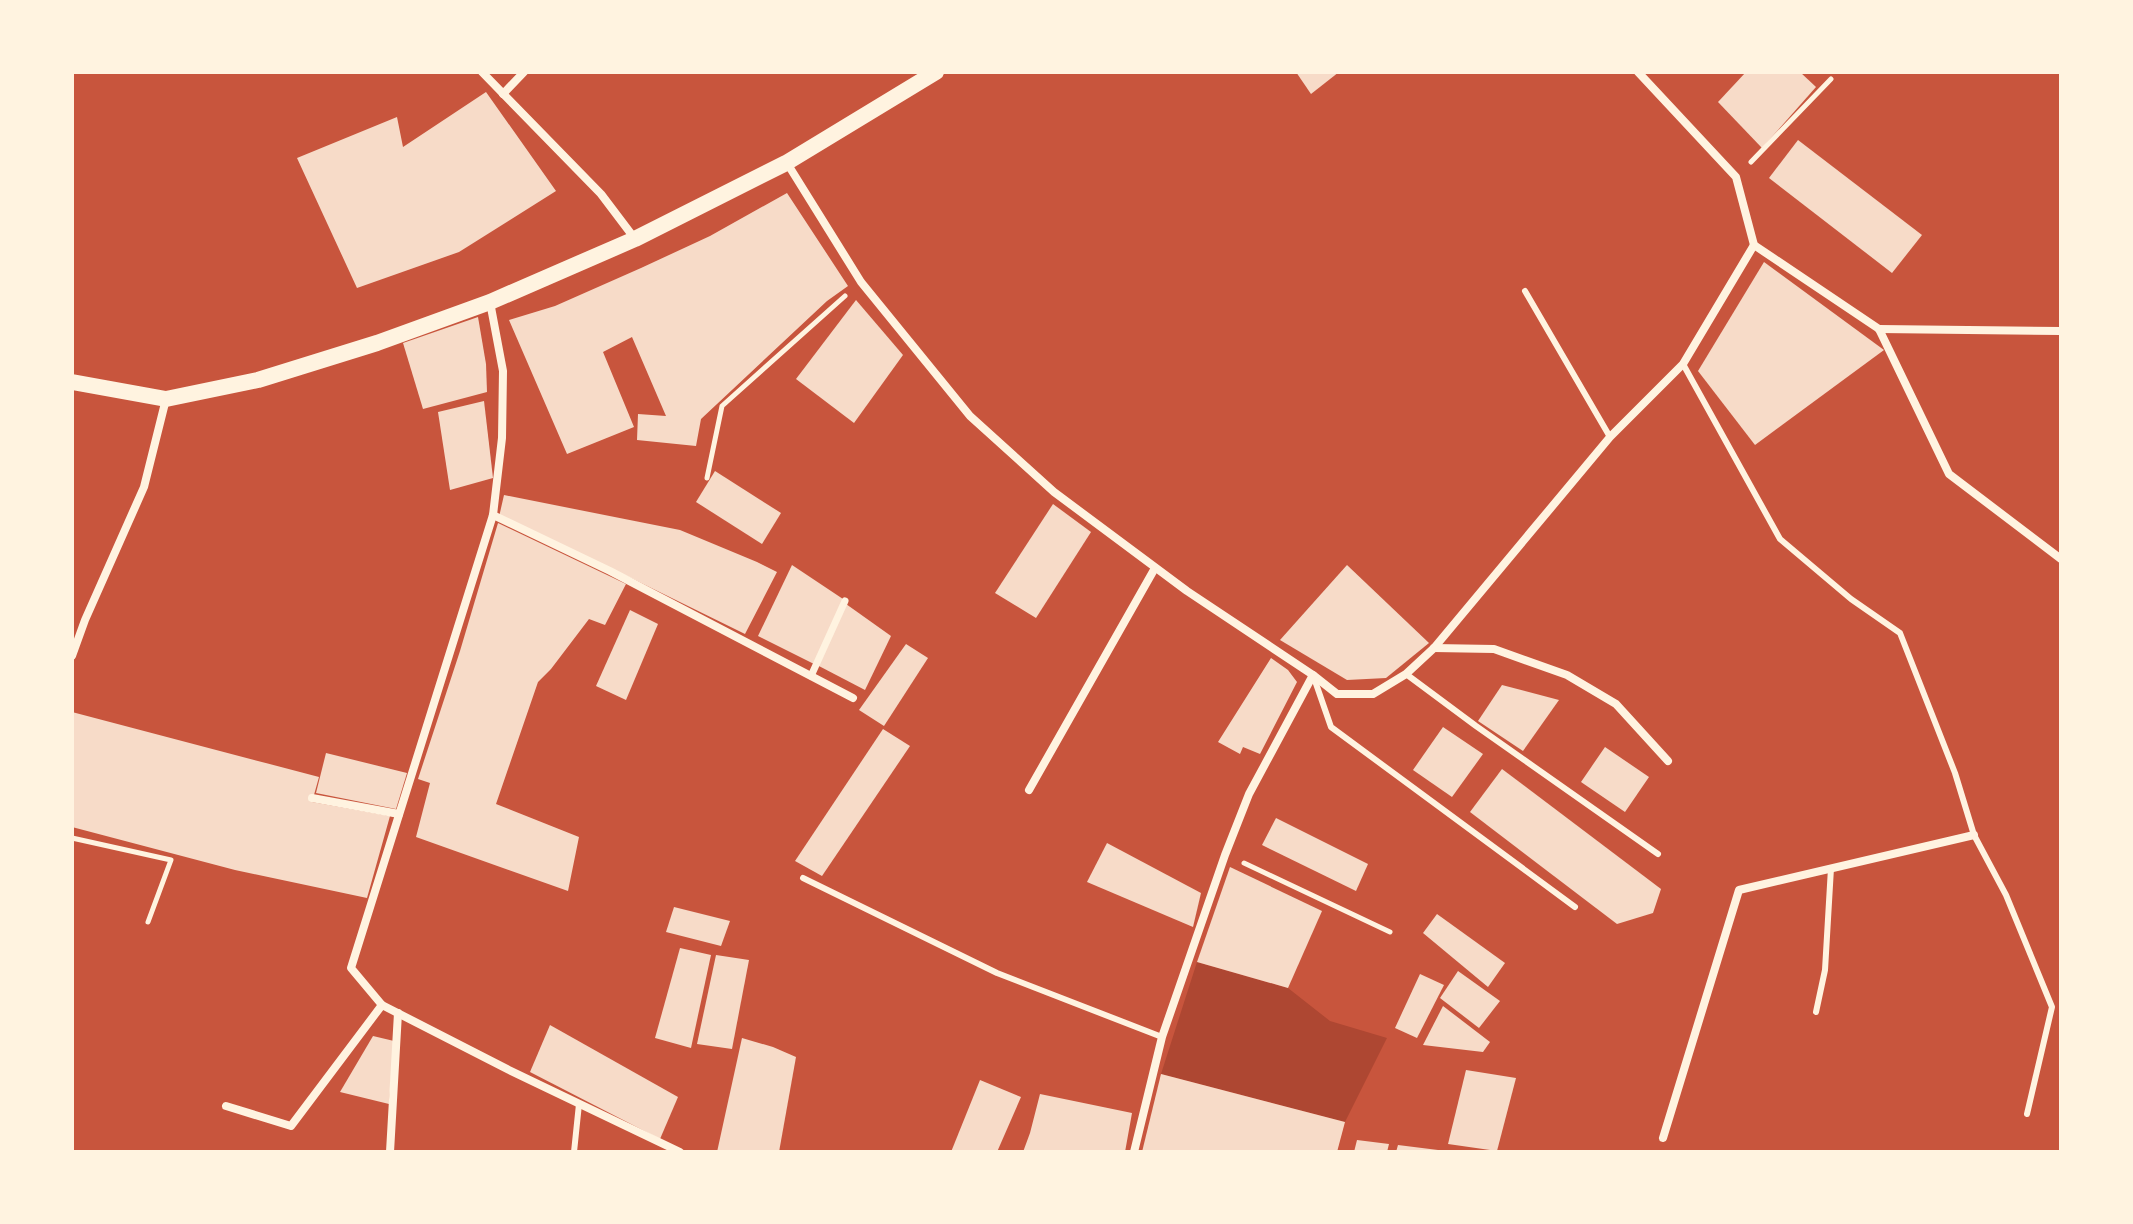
<svg xmlns="http://www.w3.org/2000/svg" width="2133" height="1224" viewBox="0 0 2133 1224" font-family="'PT Serif',serif">
  <style>
    .green { fill: #ae4732 }
    .building { fill: #f7dbc8 }
    .lines { fill: none; stroke-linecap: round; stroke-linejoin: round }
    .path { stroke: #fff3e0; stroke-width: 5 }
    .service { stroke: #fff3e0; stroke-width: 6 }
    .pedestrian { stroke: #fff3e0; stroke-width: 7 }
    .minor { stroke: #fff3e0; stroke-width: 8 }
    .secondary { stroke: #fff3e0; stroke-width: 16 }
  </style>
  <rect width="100%" height="100%" fill="#c8553d"/>
  <!-- green -->
  <polygon class="green" points="1197,962 1288,988 1330,1021 1387,1038 1345,1122 1161,1074"/>
  <!-- building -->
  <g class="building">
    <polygon points="1296,72 1339,72 1311,94"/>
    <polygon points="1746,72 1800,72 1816,87 1762,148 1718,102"/>
    <polygon points="486,92 556,191 459,252 357,288 297,158 397,117 403,147"/>
    <polygon points="1798,140 1922,235 1892,273 1769,178"/>
    <polygon points="787,193 848,286 827,301 701,419 696,446 637,440 638,414 666,416 632,337 603,352 634,427 567,454 509,320 555,306 641,268 710,236"/>
    <polygon points="1764,262 1884,350 1755,445 1698,371"/>
    <polygon points="856,300 903,355 854,423 796,379"/>
    <polygon points="478,317 486,364 487,392 423,409 403,343"/>
    <polygon points="484,401 493,478 450,490 438,412"/>
    <polygon points="715,471 781,513 762,544 696,502"/>
    <polygon points="504,495 680,530 757,562 777,572 745,634 633,579 499,517"/>
    <polygon points="1053,504 1091,532 1036,618 995,593"/>
    <polygon points="498,523 626,584 605,625 589,619 551,669 538,682 496,804 579,837 568,891 416,837 430,783 418,779 460,651"/>
    <polygon points="792,565 843,599 814,664 758,636"/>
    <polygon points="1347,565 1429,643 1386,678 1347,680 1280,640"/>
    <polygon points="846,604 891,636 865,690 817,665"/>
    <polygon points="630,610 658,624 626,700 596,686"/>
    <polygon points="906,644 928,658 884,726 859,710"/>
    <polygon points="1271,658 1288,670 1297,682 1260,754 1243,747 1240,754 1218,742"/>
    <polygon points="1502,685 1559,700 1523,751 1478,721"/>
    <polygon points="72,712 319,777 312,802 390,816 367,898 235,870 72,827"/>
    <polygon points="1443,727 1483,754 1452,797 1413,770"/>
    <polygon points="883,729 910,746 822,876 795,861"/>
    <polygon points="1605,747 1649,777 1625,812 1581,782"/>
    <polygon points="326,753 407,773 396,809 316,793"/>
    <polygon points="1502,769 1661,889 1653,913 1617,924 1470,812"/>
    <polygon points="1276,818 1368,864 1356,891 1262,845"/>
    <polygon points="1107,843 1201,893 1193,927 1087,882"/>
    <polygon points="1230,867 1322,911 1288,988 1197,962"/>
    <polygon points="674,907 730,921 721,946 666,932"/>
    <polygon points="1437,914 1505,963 1488,987 1423,933"/>
    <polygon points="680,948 711,955 691,1048 655,1038"/>
    <polygon points="716,955 749,960 732,1049 697,1044"/>
    <polygon points="1458,971 1500,1001 1479,1028 1440,998"/>
    <polygon points="1420,974 1444,985 1417,1038 1395,1028"/>
    <polygon points="1443,1006 1490,1042 1483,1052 1423,1045"/>
    <polygon points="550,1025 678,1097 660,1139 530,1072"/>
    <polygon points="373,1036 394,1041 389,1104 340,1092"/>
    <polygon points="742,1038 773,1047 796,1057 779,1152 717,1152"/>
    <polygon points="1466,1070 1516,1078 1497,1151 1448,1144"/>
    <polygon points="1161,1074 1345,1122 1337,1152 1142,1152"/>
    <polygon points="980,1080 1021,1097 997,1152 951,1152"/>
    <polygon points="1040,1094 1132,1113 1125,1152 1023,1152 1030,1133"/>
    <polygon points="1357,1140 1389,1144 1387,1152 1354,1152"/>
    <polygon points="1398,1145 1438,1150 1438,1152 1396,1152"/>
  </g>
  <g class="lines">
    <!-- path -->
    <g class="path">
      <polyline points="1751,162 1831,79"/>
      <polyline points="707,478 722,406 845,296"/>
      <polyline points="72,838 171,860 148,922"/>
      <polyline points="1244,863 1390,932"/>
    </g>
    <!-- service -->
    <g class="service">
      <polyline points="1525,291 1610,437"/>
      <polyline points="1683,364 1780,539 1851,599 1900,633 1955,773 1974,835 2006,895 2052,1007 2027,1114"/>
      <polyline points="1406,674 1476,726 1658,854"/>
      <polyline points="1313,675 1331,727 1575,907"/>
      <polyline points="803,878 997,973 1162,1037"/>
      <polyline points="1816,1012 1825,970 1831,868"/>
      <polyline points="574,1152 579,1104"/>
    </g>
    <!-- pedestrian -->
    <polyline class="pedestrian" points="811,676 845,601"/>
    <!-- minor -->
    <g class="minor">
      <polyline points="482,72 601,194 635,239"/>
      <polyline points="1638,72 1736,177 1754,245 1879,329 1949,474 2061,559"/>
      <polyline points="503,94 524,72"/>
      <polyline points="787,163 861,282 970,416 1054,492 1187,591 1313,675 1337,694 1373,694 1406,674 1434,648 1610,437 1683,364 1754,245"/>
      <polyline points="490,302 503,371 502,438 493,515 351,968 382,1005 509,1070 680,1152"/>
      <polyline points="1879,329 2061,331"/>
      <polyline points="493,515 610,571 853,698"/>
      <polyline points="1434,648 1494,649 1567,675 1616,704 1668,761"/>
      <polyline points="72,656 85,620 144,487 166,399"/>
      <polyline points="1029,790 1155,568"/>
      <polyline points="312,798 399,814"/>
      <polyline points="226,1106 291,1126 382,1005"/>
      <polyline points="1663,1138 1739,890 1974,835"/>
      <polyline points="390,1152 398,1013"/>
      <polyline points="1134,1152 1162,1037 1225,855 1249,794 1313,675"/>
    </g>
    <!-- secondary -->
    <polyline class="secondary" points="72,382 166,399 258,380 377,343 490,302 635,239 786,163 936,72"/>
  </g>
  <!-- border -->
  <rect width="2133" height="1224" fill="none" stroke="#fff3e0" stroke-width="148"/>
</svg>
